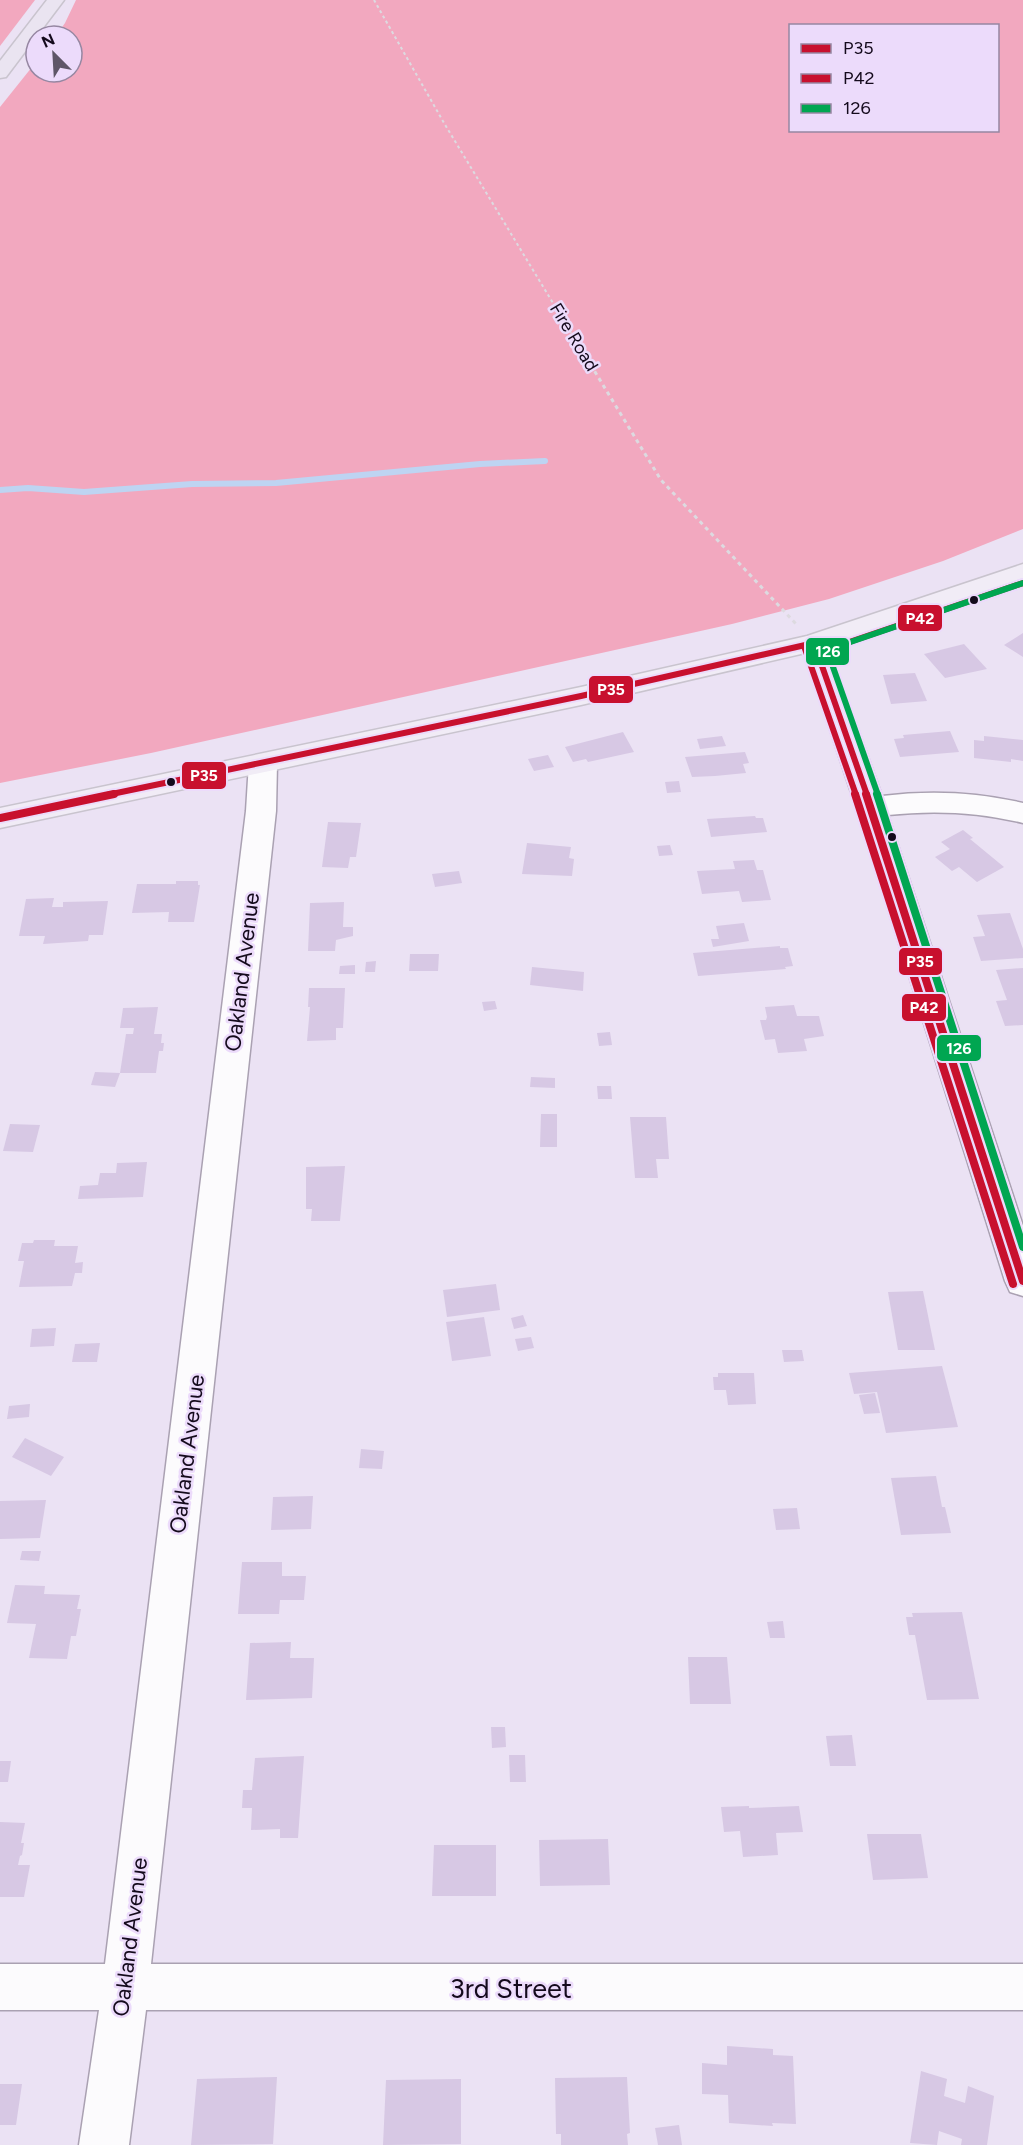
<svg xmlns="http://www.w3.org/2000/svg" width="1023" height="2145" viewBox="0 0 1023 2145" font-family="Figtree,sans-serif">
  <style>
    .forest { fill: #f2a8bf; fill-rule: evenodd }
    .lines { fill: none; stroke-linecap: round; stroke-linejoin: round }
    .stream { stroke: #bed4f2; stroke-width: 6 }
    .building { fill: #d7c8e4 }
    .minor-casing { stroke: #aaa1b2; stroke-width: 3 }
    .major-casing { stroke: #c9c4ce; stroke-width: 3 }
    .highway-casing { stroke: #c9c4ce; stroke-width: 3 }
    .path-far1 { stroke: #dddae0; stroke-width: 2; stroke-dasharray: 3 3; stroke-linecap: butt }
    .path { stroke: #dddae0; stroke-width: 3; stroke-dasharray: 4 4; stroke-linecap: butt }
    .minor { fill: #fcfbfd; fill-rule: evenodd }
    .major { fill: #f1ecf6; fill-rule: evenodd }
    .highway { fill: #eae4f1; fill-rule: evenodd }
    .bus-1-far1-casing { stroke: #ecdbfb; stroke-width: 10 }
    .bus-1-casing { stroke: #ecdbfb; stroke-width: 12 }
    .bus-2-far1-casing { stroke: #ecdbfb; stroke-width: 10 }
    .bus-2-casing { stroke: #ecdbfb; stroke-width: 12 }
    .bus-3-far1-casing { stroke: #ecdbfb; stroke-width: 10 }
    .bus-3-casing { stroke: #ecdbfb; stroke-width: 12 }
    .bus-1-far1 { stroke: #c8102e; stroke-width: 6 }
    .bus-1 { stroke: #c8102e; stroke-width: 8 }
    .bus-2-far1 { stroke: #c8102e; stroke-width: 6 }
    .bus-2 { stroke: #c8102e; stroke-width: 8 }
    .bus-3-far1 { stroke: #00a651; stroke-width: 6 }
    .bus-3 { stroke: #00a651; stroke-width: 8 }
    .bus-dot { fill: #140a1c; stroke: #ecdbfb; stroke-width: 2 }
    .labels { text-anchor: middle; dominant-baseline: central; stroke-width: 5; stroke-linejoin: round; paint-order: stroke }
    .far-street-label { font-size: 18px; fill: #140a1c; stroke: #ecdbfb }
    .street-label { font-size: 22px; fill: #140a1c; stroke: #ecdbfb }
    .near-street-label { font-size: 27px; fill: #140a1c; stroke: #ecdbfb }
    .line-badge { stroke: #ecdbfb; stroke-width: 2 }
    .badge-label { font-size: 16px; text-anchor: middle; font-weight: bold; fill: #fff }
  </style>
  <rect width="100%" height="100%" fill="#ebe2f4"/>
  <!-- forest -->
  <g class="forest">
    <polygon points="0,0 35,0 0,46"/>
    <path d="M76,0H1023V529L943,561L829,599L732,624L151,753L0,783V107L36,62V72H72V36H56L65,23ZM790,26H998V130H790Z"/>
  </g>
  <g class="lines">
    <!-- stream -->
    <polyline class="stream" points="0,490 28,488 84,492 192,484 276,483 480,464 545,461"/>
  </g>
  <!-- building -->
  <g class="building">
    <polygon points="1023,633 1023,657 1004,645"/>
    <polygon points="964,644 987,669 945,678 924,654"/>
    <polygon points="915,673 927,701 891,704 883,675"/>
    <polygon points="950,731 959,752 900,757 894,739 904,738 903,735"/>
    <polygon points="623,732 634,752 588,762 586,759 573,762 565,747"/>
    <polygon points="722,736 726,746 700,749 697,739"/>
    <polygon points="984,736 1023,740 1023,761 1011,759 1011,762 974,758 974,740 984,741"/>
    <polygon points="745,752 749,763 743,764 746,773 715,776 692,777 685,757"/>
    <polygon points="548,755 554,767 534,771 528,759"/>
    <polygon points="679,781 681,792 667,793 665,782"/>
    <polygon points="755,816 756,818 763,818 767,832 711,837 707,819"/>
    <polygon points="328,822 361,823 356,857 350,857 348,868 322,867"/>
    <polygon points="963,830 973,838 970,839 1004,867 977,882 959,867 952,871 935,857 950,849 941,842"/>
    <polygon points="527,843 571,847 569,858 574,859 572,876 522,874"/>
    <polygon points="670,845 673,855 659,856 657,846"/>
    <polygon points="754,860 757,870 763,870 771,900 742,902 739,891 702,894 697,871 735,869 733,861"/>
    <polygon points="459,871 462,883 435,887 432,874"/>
    <polygon points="176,881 198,881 198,885 200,885 194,922 168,922 169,912 132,913 137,884 176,884"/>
    <polygon points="54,898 52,907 63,907 63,902 108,901 103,935 89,935 88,941 43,944 45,936 19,936 26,899"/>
    <polygon points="344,902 343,927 353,927 353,936 336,940 335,951 308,951 310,903"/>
    <polygon points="1010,913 1023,949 1023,958 981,961 973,937 985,936 977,915"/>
    <polygon points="744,923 749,941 713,947 711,939 719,939 716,926"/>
    <polygon points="780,946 780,948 788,948 793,966 785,967 786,969 698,976 693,953"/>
    <polygon points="410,954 439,954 438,971 409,971"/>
    <polygon points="376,961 375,972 365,972 366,962"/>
    <polygon points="355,965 355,974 339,974 340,966"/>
    <polygon points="532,967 584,972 583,991 530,985"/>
    <polygon points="1023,968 1023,1025 1005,1026 996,1001 1007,1000 996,970"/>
    <polygon points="309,988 345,988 343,1028 336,1028 336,1040 307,1041 310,1007 308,1007"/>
    <polygon points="495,1001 497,1009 484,1011 482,1002"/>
    <polygon points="794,1005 797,1016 819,1016 824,1036 804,1039 807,1051 778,1053 775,1039 765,1040 760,1020 766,1020 767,1017 765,1007"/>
    <polygon points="158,1007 154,1034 162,1034 161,1043 164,1043 163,1051 159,1051 156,1073 120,1073 115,1087 91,1085 95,1072 120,1073 126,1034 133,1034 134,1028 120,1028 123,1008"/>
    <polygon points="610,1032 612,1045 599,1046 597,1033"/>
    <polygon points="531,1077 555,1078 555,1088 530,1087"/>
    <polygon points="597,1086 611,1086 612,1099 598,1099"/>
    <polygon points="541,1114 557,1114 557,1147 540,1147"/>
    <polygon points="630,1117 666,1117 669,1159 656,1159 658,1178 635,1178"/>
    <polygon points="10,1124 40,1125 33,1152 3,1151"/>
    <polygon points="147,1162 143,1197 78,1199 80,1186 98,1185 100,1173 116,1173 117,1163"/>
    <polygon points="345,1166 340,1221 311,1221 312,1209 306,1209 306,1167"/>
    <polygon points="34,1240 55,1240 54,1246 78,1246 75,1263 83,1262 82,1273 75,1273 72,1286 19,1287 24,1261 18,1261 22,1243 33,1243"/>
    <polygon points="496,1284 500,1310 447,1317 443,1290"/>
    <polygon points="923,1291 935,1350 898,1350 888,1292"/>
    <polygon points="523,1315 527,1326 514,1329 511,1318"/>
    <polygon points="484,1317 491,1356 452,1361 446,1322"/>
    <polygon points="56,1328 54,1346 30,1347 32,1329"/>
    <polygon points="531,1337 534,1348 518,1351 515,1339"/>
    <polygon points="100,1343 97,1362 72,1362 75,1344"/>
    <polygon points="782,1350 802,1350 804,1361 784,1362"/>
    <polygon points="942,1366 958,1427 886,1433 877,1392 854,1394 849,1373"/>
    <polygon points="718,1373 754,1373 756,1404 728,1405 726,1390 714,1390 713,1377 718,1377"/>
    <polygon points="875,1393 880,1413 864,1414 859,1395"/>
    <polygon points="30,1404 29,1417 7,1419 9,1406"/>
    <polygon points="25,1438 64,1457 51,1476 12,1457"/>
    <polygon points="361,1449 384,1451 382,1469 359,1468"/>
    <polygon points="936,1476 942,1507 945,1507 951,1533 901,1535 891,1478"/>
    <polygon points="313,1496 311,1529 271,1530 273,1497"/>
    <polygon points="46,1500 40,1538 0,1539 0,1501"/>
    <polygon points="797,1508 800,1529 776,1530 773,1509"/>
    <polygon points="22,1551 41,1551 39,1561 20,1560"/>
    <polygon points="242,1562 282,1562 282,1576 306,1576 304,1600 280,1600 279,1614 238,1614"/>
    <polygon points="15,1585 45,1586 44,1594 80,1595 77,1609 81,1609 76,1636 71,1636 67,1659 29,1658 36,1624 7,1623"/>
    <polygon points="962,1612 979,1699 927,1700 915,1635 909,1635 906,1617 913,1617 912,1613"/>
    <polygon points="783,1621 785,1638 770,1638 767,1622"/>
    <polygon points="291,1642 290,1658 314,1658 312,1698 246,1700 250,1643"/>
    <polygon points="688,1657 727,1657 731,1704 690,1704"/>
    <polygon points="491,1727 505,1727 506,1747 492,1748"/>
    <polygon points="852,1735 856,1766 830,1766 826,1736"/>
    <polygon points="509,1755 525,1755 526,1782 510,1782"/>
    <polygon points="304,1756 298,1838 280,1838 280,1829 251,1830 252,1808 242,1808 243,1790 252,1790 255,1758"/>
    <polygon points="0,1761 11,1761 8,1782 0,1782"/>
    <polygon points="749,1806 749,1808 799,1806 803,1832 776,1833 778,1855 743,1857 740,1831 724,1832 721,1807"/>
    <polygon points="0,1822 25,1823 21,1843 24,1843 22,1855 20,1856 18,1865 30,1865 24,1897 0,1897"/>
    <polygon points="867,1834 921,1834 928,1878 873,1880"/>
    <polygon points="608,1839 610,1885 540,1886 539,1840"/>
    <polygon points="434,1845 496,1845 496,1896 432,1896"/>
    <polygon points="727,2046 773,2049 773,2055 793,2056 796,2124 772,2123 773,2126 729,2123 728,2095 702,2094 702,2063 727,2065"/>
    <polygon points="921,2071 947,2079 944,2096 965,2103 968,2086 994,2096 987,2145 961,2145 962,2139 939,2131 937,2145 910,2143"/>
    <polygon points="277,2077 273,2144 191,2145 197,2079"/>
    <polygon points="627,2077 630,2133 627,2134 628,2145 561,2145 561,2134 556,2134 555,2078"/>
    <polygon points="461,2079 461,2144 383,2145 386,2080"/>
    <polygon points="0,2084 22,2084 16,2125 0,2125"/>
    <polygon points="679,2125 682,2145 658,2145 655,2128"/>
  </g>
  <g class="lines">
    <!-- minor casing -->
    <g class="minor-casing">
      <g id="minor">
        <path d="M814,635L823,637L827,643L882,796C930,790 976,792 1023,803V823C978,812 934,810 888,815L1023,1226V1296L1010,1292L1005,1281L856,807L801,643L805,637Z"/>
        <polygon points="263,754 273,756 277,763 276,811 151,1964 1023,1964 1023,2010 146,2010 129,2145 79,2145 99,2010 0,2010 0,1964 105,1964 246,811 249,763 253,756"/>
      </g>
    </g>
    <!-- major casing -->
    <g class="major-casing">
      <polygon id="major" points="1023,564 1023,581 814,651 581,705 0,828 0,808 581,687 807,636"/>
    </g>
    <!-- highway casing -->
    <g class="highway-casing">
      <polygon id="highway" points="47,0 64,0 6,77 0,78 0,61"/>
    </g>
    <!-- path-far1 -->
    <polyline class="path-far1" points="374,0 444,123 579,346"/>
    <!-- path -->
    <polyline class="path" points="578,344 661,480 797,625"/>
    <!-- minor -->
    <use href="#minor" class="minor"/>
    <!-- major -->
    <use href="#major" class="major"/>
    <!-- highway -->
    <use href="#highway" class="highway"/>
    <!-- bus-1-far1 casing -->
    <g class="bus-1-far1-casing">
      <g id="bus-1-far1">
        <polyline points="814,643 867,795"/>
        <polyline points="107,795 581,696 814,643"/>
      </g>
    </g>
    <!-- bus-1 casing -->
    <g class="bus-1-casing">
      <g id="bus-1">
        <polyline points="866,794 1023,1281"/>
        <polyline points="0,818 114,794"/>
      </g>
    </g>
    <!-- bus-2-far1 casing -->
    <g class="bus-2-far1-casing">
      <g id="bus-2-far1">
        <polyline points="804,646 856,795"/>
        <polyline points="817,653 1023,583"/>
      </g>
    </g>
    <!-- bus-2 casing -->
    <g class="bus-2-casing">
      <polyline id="bus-2" points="855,794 1013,1284"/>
    </g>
    <!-- bus-3-far1 casing -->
    <g class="bus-3-far1-casing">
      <polyline id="bus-3-far1" points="878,795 827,650 1023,583"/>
    </g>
    <!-- bus-3 casing -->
    <g class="bus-3-casing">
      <polyline id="bus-3" points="877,794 1023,1247"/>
    </g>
    <!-- bus-1-far1 -->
    <use href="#bus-1-far1" class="bus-1-far1"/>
    <!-- bus-1 -->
    <use href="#bus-1" class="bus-1"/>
    <!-- bus-2-far1 -->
    <use href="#bus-2-far1" class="bus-2-far1"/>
    <!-- bus-2 -->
    <use href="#bus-2" class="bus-2"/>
    <!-- bus-3-far1 -->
    <use href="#bus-3-far1" class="bus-3-far1"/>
    <!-- bus-3 -->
    <use href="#bus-3" class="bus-3"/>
  </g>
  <!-- markers -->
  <g class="bus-dot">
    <circle cx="974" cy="600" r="5"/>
    <circle cx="171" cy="782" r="5"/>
    <circle cx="892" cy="837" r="5"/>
  </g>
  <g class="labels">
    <!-- far-street labels -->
    <g class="far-street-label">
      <text transform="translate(574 337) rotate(59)">Fire Road</text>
    </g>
    <!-- street labels -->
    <g class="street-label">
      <text transform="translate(242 972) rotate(-83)">Oakland Avenue</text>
      <text transform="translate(187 1454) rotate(-83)">Oakland Avenue</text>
      <text transform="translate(130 1937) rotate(-83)">Oakland Avenue</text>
    </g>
    <!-- near-street labels -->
    <g class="near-street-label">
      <text x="511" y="1988">3rd Street</text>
    </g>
  </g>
  <g class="line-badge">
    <rect x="897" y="604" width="46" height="28" rx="6" fill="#c8102e"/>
    <rect x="805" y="637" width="45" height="29" rx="6" fill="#00a651"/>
    <rect x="588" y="675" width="46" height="29" rx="6" fill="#c8102e"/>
    <rect x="181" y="761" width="46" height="29" rx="6" fill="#c8102e"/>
    <rect x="898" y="947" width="45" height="29" rx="6" fill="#c8102e"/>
    <rect x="901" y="993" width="46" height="29" rx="6" fill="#c8102e"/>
    <rect x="936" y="1034" width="46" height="28" rx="6" fill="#00a651"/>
  </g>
  <g class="badge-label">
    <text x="920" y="624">P42</text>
    <text x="828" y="657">126</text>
    <text x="611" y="695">P35</text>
    <text x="204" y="781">P35</text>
    <text x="920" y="967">P35</text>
    <text x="924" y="1013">P42</text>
    <text x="959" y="1054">126</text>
  </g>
  <!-- legend -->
  <rect x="789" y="24" width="210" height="108" fill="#ecdbfb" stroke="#9687a2" stroke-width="1.5"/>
  <rect x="801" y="44" width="30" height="9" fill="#c8102e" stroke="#9687a2" stroke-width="1.5"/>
  <text x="843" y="54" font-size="18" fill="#140a1c">P35</text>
  <rect x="801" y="74" width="30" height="9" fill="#c8102e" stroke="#9687a2" stroke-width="1.5"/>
  <text x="843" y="84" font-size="18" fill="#140a1c">P42</text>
  <rect x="801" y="104" width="30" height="9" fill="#00a651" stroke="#9687a2" stroke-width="1.5"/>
  <text x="843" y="114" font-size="18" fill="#140a1c">126</text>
  <!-- north arrow -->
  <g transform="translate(54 54) rotate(336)"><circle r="28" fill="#ecdbfb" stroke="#9687a2" stroke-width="1.5"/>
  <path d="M0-4.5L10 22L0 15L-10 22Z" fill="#5f5668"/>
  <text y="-9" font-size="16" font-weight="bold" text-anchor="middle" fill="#140a1c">N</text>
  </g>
</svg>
